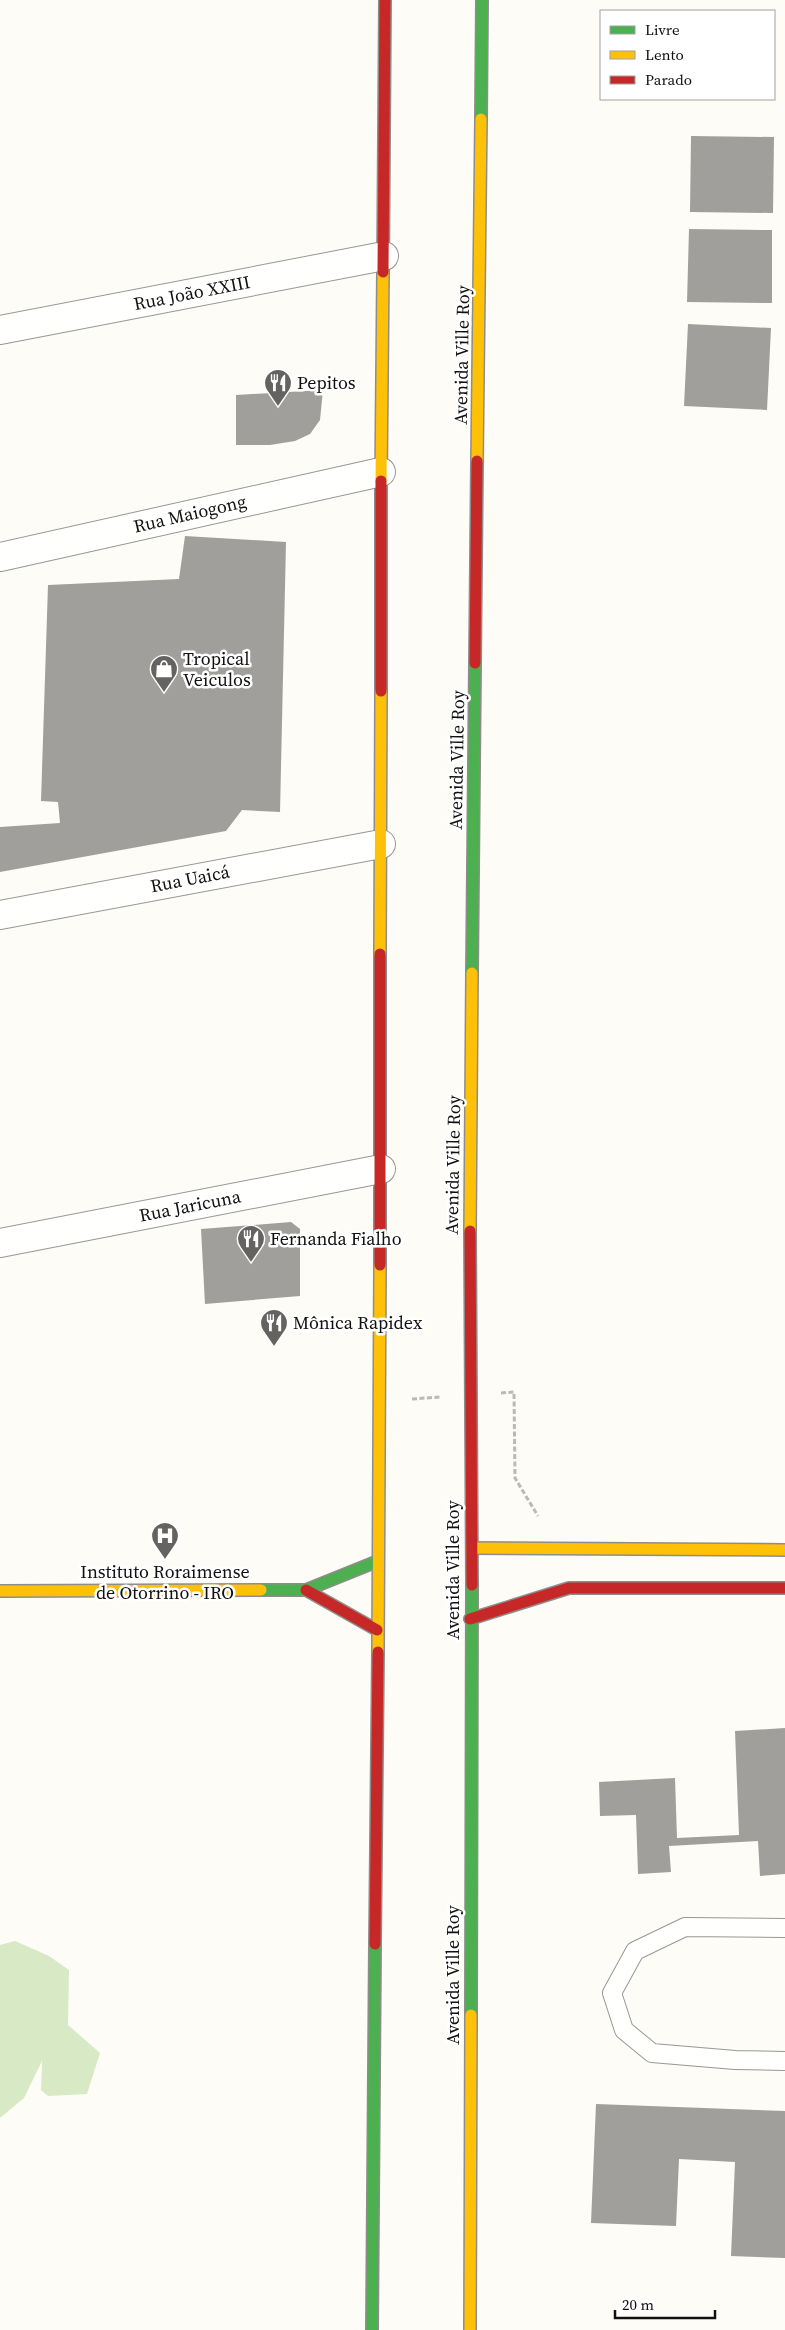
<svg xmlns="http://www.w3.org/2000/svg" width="785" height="2330" viewBox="0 0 785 2330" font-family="'Source Serif 4',serif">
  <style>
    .forest { fill: #d8eac5 }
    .building { fill: #a19f9c }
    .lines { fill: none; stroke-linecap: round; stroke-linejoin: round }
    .lane-casing { stroke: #979795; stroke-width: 20 }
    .street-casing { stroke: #979795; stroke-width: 30 }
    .fast-casing { stroke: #8e8d8b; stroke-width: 14 }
    .slow-casing { stroke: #8e8d8b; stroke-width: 14 }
    .jam-casing { stroke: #8e8d8b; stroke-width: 14 }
    .path { stroke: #b9b9b8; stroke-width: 3; stroke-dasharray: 5 2.5; stroke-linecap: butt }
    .lane { stroke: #fffffe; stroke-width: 18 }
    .street { stroke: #fffffe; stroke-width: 28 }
    .fast { stroke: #4caf50; stroke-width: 11 }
    .slow { stroke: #ffc107; stroke-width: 11 }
    .jam { stroke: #c62828; stroke-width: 11 }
    .labels { text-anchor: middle; stroke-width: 5; stroke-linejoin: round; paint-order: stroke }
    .street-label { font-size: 18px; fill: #111; stroke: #fff }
    .poi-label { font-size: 18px; fill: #111; stroke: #fff; text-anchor: start }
  </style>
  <rect width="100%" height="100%" fill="#fdfcf7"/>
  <path class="forest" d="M15 1941 49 1956 69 1970 68 2025 100 2053 87 2094 48 2096 41 2090 42 2061 24 2098 0 2118V1945Z"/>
  <g class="building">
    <path d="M691 136 774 137 773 213 690 212Z"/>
    <path d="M689 229 772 230V303L687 302Z"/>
    <path d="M688 324 771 328 767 410 684 406Z"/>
    <path d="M323 390 320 420 310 434 295 441 270 445H236V395Z"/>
    <path d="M185 536 286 542 280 812 242 810 226 831 0 872V827L60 823 58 802 41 801 48 585 179 579Z"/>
    <path d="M291 1222 300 1229V1296L205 1304 201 1229Z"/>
    <path d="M785 1728V1874L760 1876 758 1841 669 1846 671 1872 638 1874 636 1815 600 1816 599 1782 675 1778 677 1838 739 1835 735 1731Z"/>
    <path d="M596 2104 785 2111V2258L731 2256 735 2162 679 2159 676 2226 591 2223Z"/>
  </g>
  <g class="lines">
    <defs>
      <path id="lane" d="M785 1928 685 1927 635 1951 612 1993 624 2030 652 2053 735 2060 785 2061"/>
      <g id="street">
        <path d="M0 330 384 256"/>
        <path d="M0 557 381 472"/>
        <path d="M0 915 381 844"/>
        <path d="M0 1243 381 1169"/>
      </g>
      <g id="fast">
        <path d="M481 119 482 0"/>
        <path d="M472 973 475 663"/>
        <path d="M261 1590H306L378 1561"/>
        <path d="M471 2015 472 1585"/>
        <path d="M372 2330 375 1944"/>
      </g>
      <g id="slow">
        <path d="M477 461 481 119"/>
        <path d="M381 481 383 272"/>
        <path d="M380 954 381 691"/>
        <path d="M470 1231 472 973"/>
        <path d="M472 1548 785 1550"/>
        <path d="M0 1591 261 1590"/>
        <path d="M378 1652 380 1265"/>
        <path d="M470 2330 471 2015"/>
      </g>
      <g id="jam">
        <path d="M383 272 385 0"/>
        <path d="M475 663 477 461"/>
        <path d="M381 691V481"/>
        <path d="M470 1231 472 1585"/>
        <path d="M380 1265V954"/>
        <path d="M306 1590 377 1630"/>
        <path d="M470 1619 569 1588H785"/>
        <path d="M375 1944 378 1652"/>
      </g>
    </defs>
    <use href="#lane" class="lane-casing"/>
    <use href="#street" class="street-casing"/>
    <use href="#fast" class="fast-casing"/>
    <use href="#slow" class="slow-casing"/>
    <use href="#jam" class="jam-casing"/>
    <g class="path">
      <path d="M501 1393 514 1392 515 1478 538 1516"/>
      <path d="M412 1399 440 1397"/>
    </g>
    <use href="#lane" class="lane"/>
    <use href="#street" class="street"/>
    <use href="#fast" class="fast"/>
    <use href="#slow" class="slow"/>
    <use href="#jam" class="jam"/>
  </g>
  <defs>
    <symbol id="restaurant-pin" viewBox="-11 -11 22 30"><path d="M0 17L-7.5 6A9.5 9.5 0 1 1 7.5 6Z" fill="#646362" stroke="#fff"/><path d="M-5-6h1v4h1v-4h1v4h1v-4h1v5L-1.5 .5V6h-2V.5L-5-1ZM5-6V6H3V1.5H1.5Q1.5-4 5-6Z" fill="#fff"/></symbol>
    <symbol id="shop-pin" viewBox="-11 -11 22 30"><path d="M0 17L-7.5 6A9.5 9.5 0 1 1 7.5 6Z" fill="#646362" stroke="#fff"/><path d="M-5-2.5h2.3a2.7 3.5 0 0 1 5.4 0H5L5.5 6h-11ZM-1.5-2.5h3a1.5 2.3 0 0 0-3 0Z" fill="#fff"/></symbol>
    <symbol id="hospital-pin" viewBox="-11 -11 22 30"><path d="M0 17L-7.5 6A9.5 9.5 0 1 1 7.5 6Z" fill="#646362" stroke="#fff"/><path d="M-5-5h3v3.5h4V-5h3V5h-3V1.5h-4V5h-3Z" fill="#fff"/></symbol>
  </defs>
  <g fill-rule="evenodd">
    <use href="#restaurant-pin" x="262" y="367" width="32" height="43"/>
    <use href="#shop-pin" x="148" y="653" width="32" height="43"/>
    <use href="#restaurant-pin" x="235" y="1223" width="32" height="43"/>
    <use href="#restaurant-pin" x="258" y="1307" width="32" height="43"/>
    <use href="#hospital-pin" x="149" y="1520" width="32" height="43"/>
  </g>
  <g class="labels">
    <g class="street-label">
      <text transform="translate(192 293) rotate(-11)" y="6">Rua João XXIII</text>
      <text transform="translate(462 355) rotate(-89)" y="6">Avenida Ville Roy</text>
      <text transform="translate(190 514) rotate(-13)" y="6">Rua Maiogong</text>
      <text transform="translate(457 760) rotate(-89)" y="6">Avenida Ville Roy</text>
      <text transform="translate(190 879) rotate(-11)" y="6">Rua Uaicá</text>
      <text transform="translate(453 1165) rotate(-89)" y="6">Avenida Ville Roy</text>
      <text transform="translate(190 1206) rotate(-11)" y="6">Rua Jaricuna</text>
      <text transform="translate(453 1570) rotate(-90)" y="6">Avenida Ville Roy</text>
      <text transform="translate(453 1975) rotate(-90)" y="6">Avenida Ville Roy</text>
    </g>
    <g class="poi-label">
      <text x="297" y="389">Pepitos</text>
      <text x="183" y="665">Tropical<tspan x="183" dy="21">Veiculos</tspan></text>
      <text x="270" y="1245">Fernanda Fialho</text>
      <text x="293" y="1329">Mônica Rapidex</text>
      <text x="165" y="1578" text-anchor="middle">Instituto Roraimense<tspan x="165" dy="21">de Otorrino - IRO</tspan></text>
    </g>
  </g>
  <rect x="600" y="10" width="175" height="90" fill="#ffffff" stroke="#a0a0a0"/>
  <rect x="610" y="26" width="25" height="8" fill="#4caf50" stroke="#a0a0a0"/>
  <text x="645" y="35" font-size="15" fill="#111111">Livre</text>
  <rect x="610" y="51" width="25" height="8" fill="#ffc107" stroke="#a0a0a0"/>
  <text x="645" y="60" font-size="15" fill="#111111">Lento</text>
  <rect x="610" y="76" width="25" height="8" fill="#c62828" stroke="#a0a0a0"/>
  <text x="645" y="85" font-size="15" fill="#111111">Parado</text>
  <path d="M615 2310v8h100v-8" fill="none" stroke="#111111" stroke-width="2.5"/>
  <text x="622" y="2310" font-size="15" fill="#111111" stroke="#ffffff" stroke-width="4" paint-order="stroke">20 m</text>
</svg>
